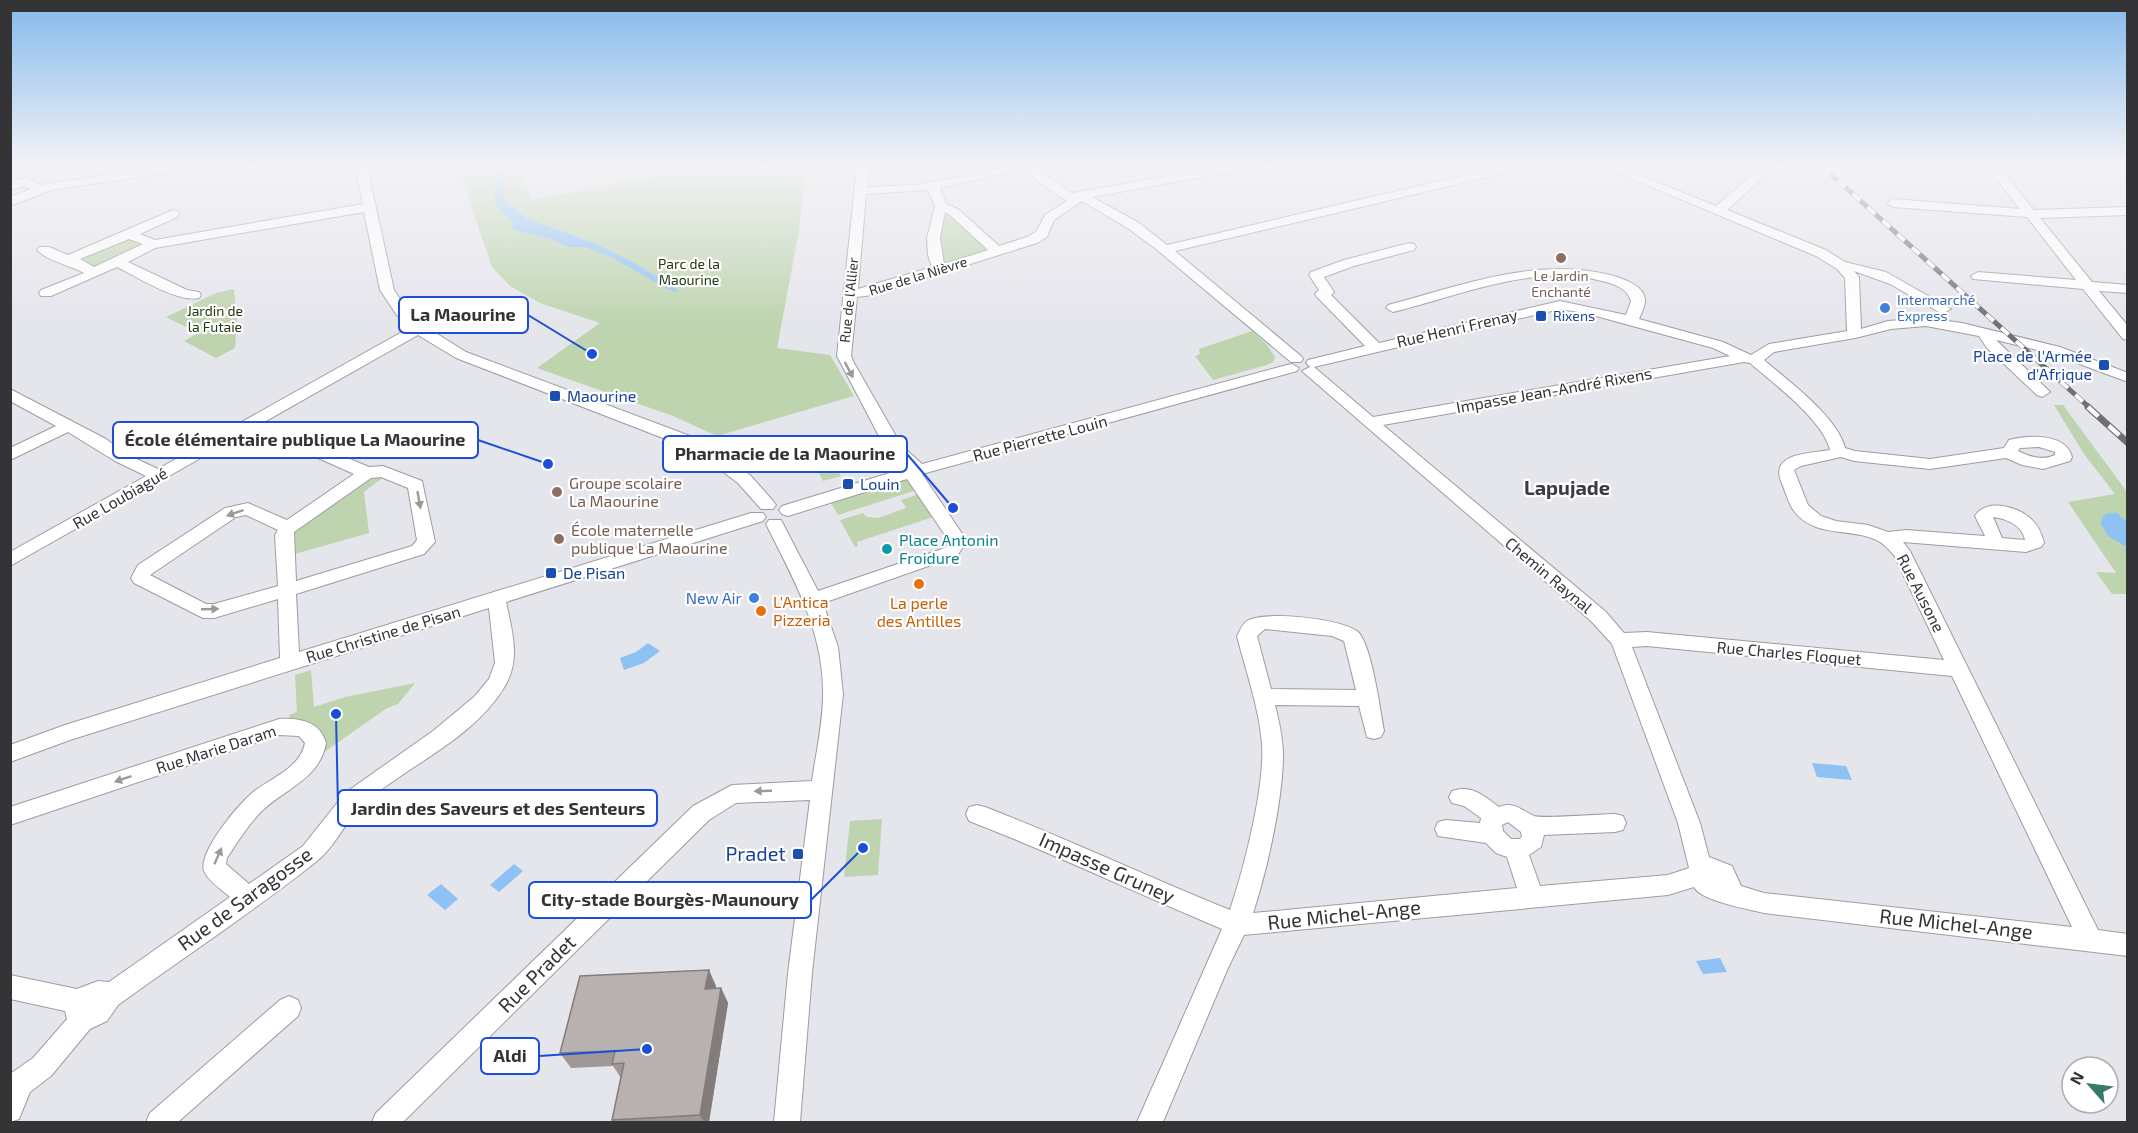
<svg xmlns="http://www.w3.org/2000/svg" width="2138" height="1133" viewBox="0 0 2138 1133" font-family="'Exo 2',sans-serif">
  <style>
    .green { fill: #bed4af }
    .water { fill: #8ec1f4 }
    .lines { fill: none; stroke-linecap: round; stroke-linejoin: round }
    .minor-casing { stroke: #9d9ca2; stroke-width: 2 }
    .minor { fill: #fff; fill-rule: evenodd }
    .rail-far1-casing { stroke: #707074; stroke-width: 5 }
    .rail-casing { stroke: #707074; stroke-width: 7 }
    .rail-far1 { stroke: #fff; stroke-width: 4; stroke-dasharray: 10; stroke-linecap: butt }
    .rail { stroke: #fff; stroke-width: 4.5; stroke-dasharray: 14; stroke-linecap: butt }
    .wall { fill: #9f9897 }
    .shaded-wall { fill: #827c7b }
    .building { fill: #b9b1b0; stroke: #827c7b; stroke-width: 1.5 }
    .oneway { fill: #9a9a9a }
    .education-dot { fill: #8d6e63; stroke: #fff; stroke-width: 2 }
    .shop-dot { fill: #3f7fe0; stroke: #fff; stroke-width: 2 }
    .transit-dot { fill: #1a4fb4; stroke: #fff; stroke-width: 2 }
    .culture-dot { fill: #0f9aa8; stroke: #fff; stroke-width: 2 }
    .food-dot { fill: #e8710a; stroke: #fff; stroke-width: 2 }
    .labels { text-anchor: middle; stroke-width: 4.5; stroke-linejoin: round; paint-order: stroke }
    .far-park-label { font-size: 14px; fill: #23390e; stroke: #fff }
    .far-street-label { font-size: 14px; fill: #343436; stroke: #fff }
    .far-education-label { font-size: 14px; fill: #785e54; stroke: #fff }
    .far-shop-label { font-size: 14px; fill: #366cbe; stroke: #fff; text-anchor: start }
    .far-transit-label { font-size: 14px; fill: #164399; stroke: #fff; text-anchor: start }
    .street-label { font-size: 16px; fill: #343436; stroke: #fff }
    .transit-label { font-size: 16px; fill: #164399; stroke: #fff; text-anchor: start }
    .education-label { font-size: 16px; fill: #785e54; stroke: #fff; text-anchor: start }
    .culture-label { font-size: 16px; fill: #0d838f; stroke: #fff; text-anchor: start }
    .shop-label { font-size: 16px; fill: #366cbe; stroke: #fff; text-anchor: end }
    .food-label { font-size: 16px; fill: #c56008; stroke: #fff; text-anchor: start }
    .quarter-label { font-size: 20px; font-weight: bold; fill: #3c3b41; stroke: #fff }
    .near-transit-label { font-size: 20px; fill: #164399; stroke: #fff; text-anchor: end }
    .near-street-label { font-size: 20px; fill: #343436; stroke: #fff }
    .leader { fill: none; stroke: #1d4ed8; stroke-width: 2 }
    .callout-dot { fill: #1d4ed8; stroke: #fff; stroke-width: 2 }
    .callout { fill: #fff; stroke: #1d4ed8; stroke-width: 2 }
    .callout-label { font-size: 18px; text-anchor: middle; font-weight: bold; fill: #343436 }
  </style>
  <rect width="100%" height="100%" fill="#e5e5ec"/>
  <g class="green">
    <path d="M458 167H521L531 200 703 167H807L798 236 777 348 830 355 854 396 717 436 673 416 537 368 600 323 540 303 510 286 492 267Z"/>
    <path d="M622 167H693L627 180Z"/>
    <path d="M944 213 951 214 987 249 985 251 952 263 940 261V217Z"/>
    <path d="M129 237 145 243 93 268 76 257Z"/>
    <path d="M234 289 237 320 235 348 216 358 184 341 198 333 166 317 216 293Z"/>
    <path d="M1252 331 1267 345 1275 357 1273 362 1267 365 1213 380 1195 356 1200 354 1199 349Z"/>
    <path d="M2054 405H2063L2127 492V594H2112L2096 572 2116 573 2068 502 2115 494 2084 454Z"/>
    <path d="M824 445 841 476 823 481 807 450Z"/>
    <path d="M376 474 385 476 364 492 369 533 291 555 292 533Z"/>
    <path d="M910 478 917 490 838 515 831 503Z"/>
    <path d="M919 494 933 517 857 542 858 546 855 547 840 520 863 513 867 517 878 518 906 508 901 500Z"/>
    <path d="M311 670 314 707 345 697 415 683 398 704 387 708 320 755 289 723V715L297 712 295 675Z"/>
    <path d="M882 819 878 875 844 877 850 821Z"/>
  </g>
  <g class="water">
    <path d="M494 167H503L504 200 526 218 596 244 633 262 678 290 676 292 668 289 609 256 584 247H568L553 240 515 230 511 227 514 224 495 204Z"/>
    <path d="M2117 513 2127 522V547L2108 536 2101 524C2102 514 2107 512 2117 513Z"/>
    <path d="M648 643 660 651 644 663 624 670 620 658 636 652Z"/>
    <path d="M1812 763 1846 766 1852 780 1817 777Z"/>
    <path d="M514 864 523 871 499 892 490 885Z"/>
    <path d="M441 884 458 899 445 910 427 895Z"/>
    <path d="M1720 958 1727 972 1703 974 1696 961Z"/>
  </g>
  <g class="lines">
    <defs>
      <g id="minor">
        <path d="M158 167H184L178 171 51 190 10 206V197L31 189 24 186 10 190V182L25 178 42 185Z"/>
        <path d="M355 167H367L394 290 406 308 423 325 466 352 706 442 750 475 773 501 776 505 773 509H761L738 483 694 450 456 358 418 335 10 566V552L146 476 115 461 68 432 10 460V448L56 426 10 401V389L106 439 126 454 158 469 409 328 396 314 380 290 364 212 155 248 128 262 187 290 199 292 201 295 199 298C178 303 137 277 117 267L51 296H41L39 293 41 290 84 273C70 265 49 262 37 250L39 247H49L68 255 173 210 177 211 179 214 177 217 140 234 155 240 363 204ZM129 239 143 244 94 267 80 259Z"/>
        <path d="M857 167H869L867 187 918 185 1005 167H1036L1046 176 1072 193 1219 167H1242L1236 171 1092 197 1139 223 1167 245 1500 167H1519L1513 171 1175 251 1301 356 1303 359 1301 362H1291L1156 249 1129 229 1082 201 1054 220 1047 237 1037 243 872 295 857 297 851 356 854 363 901 445 922 464 1287 365 1292 364 1299 368 1297 371 922 474 967 541 957 556 823 603 838 647 843 694 812 973 800 1122H774L788 973 810 800 736 803 709 820 403 1122H372L376 1113 693 806 732 785 812 781C816 753 823 723 823 694 824 632 793 578 766 524L769 520H781L818 591 945 548 949 541 907 479 788 516 782 514 779 510 782 506 906 468 894 459 880 438 837 356ZM1025 168 1038 182 1067 201 1045 215 1036 232 1027 237 999 246 958 209 946 204 940 188ZM928 190 935 206 927 238 928 255 932 267 858 289 866 194ZM945 212 950 215 988 250 944 264 940 238Z"/>
        <path d="M1604 167H1619L1716 206 1762 167H1775L1727 210 1826 250 1845 262 1886 272 1951 309 1944 313 1939 312 1890 284 1854 271 1859 277 1861 329 1888 321 1926 318 1962 323 2060 347 2128 373V382L2050 353 1996 340 2047 389 2050 392 2042 397 2037 395 1987 348 1979 336 1926 326 1891 329 1855 338 1774 352 1764 360C1787 380 1838 417 1845 448L1855 451 1930 459 2004 448 2009 440C2029 435 2066 433 2072 457L2070 461 2043 469 2022 465 2006 458 1930 469 1854 461 1841 457 1801 466 1794 470 1808 505 1821 516 1836 521 1868 525 1888 532 1906 530 1985 536 1975 516C1986 498 2016 506 2030 518 2038 525 2042 534 2044 543L2041 547 2026 552 1903 542 1910 551 2098 930 2128 934V956L1764 913C1748 909 1701 901 1694 887L1668 895 1244 935 1228 968 1163 1122H1137L1222 929C1138 894 1055 854 969 821L966 814 969 807 977 805 985 807C1068 839 1148 877 1230 910 1244 868 1265 787 1262 744 1259 707 1246 672 1237 636 1240 631 1242 624 1247 621 1263 610 1347 619 1359 633 1372 648 1380 709 1384 731L1381 737 1374 739 1367 737 1359 706 1275 705C1279 721 1283 738 1283 755 1283 799 1267 871 1253 913L1517 888 1507 857 1496 853 1486 843 1438 836 1435 829 1438 822 1446 820 1480 823 1481 818 1464 806 1452 803 1449 797 1452 791C1472 784 1484 796 1499 807 1514 801 1521 810 1534 816 1541 819 1602 814 1615 814L1623 816 1626 823 1623 830 1615 832 1544 835 1541 847 1529 855 1540 886 1668 875 1689 868 1678 823 1612 644 1591 621 1302 371 1310 367 1306 363 1308 360 1365 346 1317 297 1315 294 1319 290 1309 275 1311 272 1344 260 1409 243 1414 244 1416 247 1414 250 1354 266 1324 277 1334 292 1331 295 1379 343 1560 301 1626 315 1631 301C1627 288 1614 284 1602 281 1533 263 1459 296 1393 312L1386 308 1388 305C1459 286 1536 256 1610 275 1622 278 1646 286 1645 301 1645 307 1641 314 1639 319L1723 342 1751 355 1769 344 1847 331 1845 278 1837 269 1816 256ZM1560 309 1585 313 1713 348 1730 356 1373 417 1314 367ZM1744 362 1750 363C1773 383 1823 420 1830 450 1811 453 1770 453 1781 481 1785 490 1788 503 1794 511 1816 540 1853 526 1880 542 1885 545 1890 551 1894 555L1944 660 1647 632 1624 633 1605 611 1383 425ZM2039 447 2055 452V455C2043 461 2030 457 2018 451L2020 448ZM1993 517C2007 519 2022 525 2025 540L2002 538ZM1265 629 1332 636 1344 641 1356 690 1271 689 1257 636ZM1647 646 1952 676 2072 927 1764 893 1741 886 1732 866 1709 857 1700 823 1632 647ZM1508 822 1521 832 1522 837 1519 839H1511L1503 831 1502 825Z"/>
        <path d="M1987 167H1999L2034 210 2128 207V215L2040 218 2092 282 2128 285V293L2099 291 2128 326V340L2123 339 2083 289 1973 279 1971 276 1978 272 2076 280 2027 217 1893 207 1887 203 1893 199 2020 209Z"/>
        <path d="M288 433 369 467 383 466 422 481 435 542 424 554 296 594 299 652 751 513H763L766 517 763 521 506 602C512 631 521 659 505 686 475 737 413 763 369 799 347 816 338 844 317 861 253 912 184 957 118 1005L107 1021 90 1029 51 1076 30 1092 19 1119 10 1122V1074L33 1058 67 1019 65 1011 10 999V975L77 989 98 981 109 982 230 897C222 890 208 881 204 871 198 852 238 805 252 793 270 778 300 769 305 743L299 736 279 735 10 825V807L279 719C299 718 320 721 326 743 320 778 287 788 264 809 249 823 238 841 227 858L226 864 249 884 303 846 345 793 433 731 475 696 489 679 495 663 489 608 70 740 10 762V745L65 725 280 658 278 599 214 618H203L134 583 131 578 138 565 225 508 248 503 287 520 354 474 282 442 280 438 282 434ZM381 477 408 488 417 540 412 546 296 581 294 532 371 478ZM246 515 278 530 275 535 278 586 214 604H206L150 575 236 517Z"/>
        <path d="M289 996 298 1000 301 1008 298 1016 178 1122H146L150 1113 280 1000Z"/>
      </g>
    </defs>
    <use href="#minor" class="minor-casing"/>
    <use href="#minor" class="minor"/>
    <defs>
      <path id="rail-far1" d="M1823 167 2090 408"/>
      <path id="rail" d="M2088 407 2128 443"/>
    </defs>
    <use href="#rail-far1" class="rail-far1-casing"/>
    <use href="#rail" class="rail-casing"/>
    <use href="#rail-far1" class="rail-far1"/>
    <use href="#rail" class="rail"/>
  </g>
  <path class="wall" d="M716 986V988H721L728 1003 709 1122H613L612 1120 621 1078 613 1066 571 1068 560 1053Z"/>
  <g class="shaded-wall">
    <path d="M709 970 716 986 712 1004 705 989Z"/>
    <path d="M721 988 728 1003 709 1122H704L700 1115Z"/>
  </g>
  <path class="building" d="M709 970 705 989 721 988 700 1115 612 1120 624 1063 612 1064 615 1051 560 1053 580 976Z"/>
  <defs><path id="oneway-solid" d="M-6-.8H1V-3.2L6.5 0L1 3.2V.8H-6Z" transform="scale(1.5)"/></defs>
  <g class="oneway">
    <use href="#oneway-solid" transform="translate(849 370) rotate(62)"/>
    <use href="#oneway-solid" transform="translate(419 500) rotate(80)"/>
    <use href="#oneway-solid" transform="translate(235 513) rotate(161)"/>
    <use href="#oneway-solid" transform="translate(210 609) rotate(-2)"/>
    <use href="#oneway-solid" transform="translate(123 779) rotate(161)"/>
    <use href="#oneway-solid" transform="translate(763 791) rotate(178)"/>
    <use href="#oneway-solid" transform="translate(218 856) rotate(-66)"/>
  </g>
  <linearGradient id="sky" x2="0" y2="1"><stop stop-color="#84b9ed"/><stop offset="0.51" stop-color="#f3f3f6"/><stop offset="1" stop-color="#f3f3f6" stop-opacity="0"/></linearGradient>
  <rect width="2138" height="325" fill="url(#sky)"/>
  <g class="education-dot">
    <circle cx="1561" cy="258" r="6"/>
    <circle cx="557" cy="492" r="6"/>
    <circle cx="559" cy="539" r="6"/>
  </g>
  <g class="shop-dot">
    <circle cx="1885" cy="308" r="6"/>
    <circle cx="754" cy="598" r="6"/>
  </g>
  <g class="transit-dot">
    <rect x="1535" y="310" width="12" height="12" rx="3"/>
    <rect x="2098" y="359" width="12" height="12" rx="3"/>
    <rect x="549" y="390" width="12" height="12" rx="3"/>
    <rect x="842" y="478" width="12" height="12" rx="3"/>
    <rect x="545" y="567" width="12" height="12" rx="3"/>
    <rect x="792" y="848" width="12" height="12" rx="3"/>
  </g>
  <circle class="culture-dot" cx="887" cy="549" r="6"/>
  <g class="food-dot">
    <circle cx="919" cy="584" r="6"/>
    <circle cx="761" cy="611" r="6"/>
  </g>
  <g class="labels">
    <g class="far-park-label">
      <text x="689" y="269">Parc de la<tspan x="689" dy="16">Maourine</tspan></text>
      <text x="215" y="316">Jardin de<tspan x="215" dy="16">la Futaie</tspan></text>
    </g>
    <g class="far-street-label">
      <text transform="translate(918 276) rotate(-17)" y="5">Rue de la Nièvre</text>
      <text transform="translate(849 300) rotate(-84)" y="5">Rue de l'Allier</text>
    </g>
    <g class="far-education-label">
      <text x="1561" y="281">Le Jardin<tspan x="1561" dy="16">Enchanté</tspan></text>
    </g>
    <g class="far-shop-label">
      <text x="1897" y="305">Intermarché<tspan x="1897" dy="16">Express</tspan></text>
    </g>
    <g class="far-transit-label">
      <text x="1553" y="321">Rixens</text>
    </g>
    <g class="street-label">
      <text transform="translate(1457 328) rotate(-13)" y="6">Rue Henri Frenay</text>
      <text transform="translate(1554 390) rotate(-10)" y="6">Impasse Jean-André Rixens</text>
      <text transform="translate(1040 438) rotate(-15)" y="6">Rue Pierrette Louin</text>
      <text transform="translate(120 498) rotate(-30)" y="6">Rue Loubiagué</text>
      <text transform="translate(1549 575) rotate(40)" y="6">Chemin Raynal</text>
      <text transform="translate(1921 593) rotate(63)" y="6">Rue Ausone</text>
      <text transform="translate(383 634) rotate(-17)" y="6">Rue Christine de Pisan</text>
      <text transform="translate(1789 653) rotate(5)" y="6">Rue Charles Floquet</text>
      <text transform="translate(216 749) rotate(-18)" y="6">Rue Marie Daram</text>
    </g>
    <g class="transit-label">
      <text x="2092" y="362" text-anchor="end">Place de l'Armée<tspan x="2092" dy="18">d'Afrique</tspan></text>
      <text x="567" y="402">Maourine</text>
      <text x="860" y="490">Louin</text>
      <text x="563" y="579">De Pisan</text>
    </g>
    <g class="education-label">
      <text x="569" y="489">Groupe scolaire<tspan x="569" dy="18">La Maourine</tspan></text>
      <text x="571" y="536">École maternelle<tspan x="571" dy="18">publique La Maourine</tspan></text>
    </g>
    <g class="culture-label">
      <text x="899" y="546">Place Antonin<tspan x="899" dy="18">Froidure</tspan></text>
    </g>
    <g class="shop-label">
      <text x="742" y="604">New Air</text>
    </g>
    <g class="food-label">
      <text x="773" y="608">L'Antica<tspan x="773" dy="18">Pizzeria</tspan></text>
      <text x="919" y="609" text-anchor="middle">La perle<tspan x="919" dy="18">des Antilles</tspan></text>
    </g>
    <g class="quarter-label">
      <text x="1567" y="495">Lapujade</text>
    </g>
    <g class="near-transit-label">
      <text x="786" y="861">Pradet</text>
    </g>
    <g class="near-street-label">
      <text transform="translate(1107 868) rotate(24)" y="7">Impasse Gruney</text>
      <text transform="translate(245 899) rotate(-36)" y="7">Rue de Saragosse</text>
      <text transform="translate(1344 915) rotate(-6)" y="7">Rue Michel-Ange</text>
      <text transform="translate(1956 924) rotate(6)" y="7">Rue Michel-Ange</text>
      <text transform="translate(537 974) rotate(-45)" y="7">Rue Pradet</text>
    </g>
  </g>
  <path class="leader" d="M592 354L528 315M548 464L478 440M953 508L907 454M336 714L338 808M863 848L811 900M647 1049L539 1056"/>
  <g class="callout-dot">
    <circle cx="592" cy="354" r="6"/>
    <circle cx="548" cy="464" r="6"/>
    <circle cx="953" cy="508" r="6"/>
    <circle cx="336" cy="714" r="6"/>
    <circle cx="863" cy="848" r="6"/>
    <circle cx="647" cy="1049" r="6"/>
  </g>
  <g class="callout">
    <rect x="399" y="297" width="129" height="36" rx="6"/>
    <rect x="113" y="422" width="365" height="36" rx="6"/>
    <rect x="663" y="436" width="244" height="36" rx="6"/>
    <rect x="338" y="790" width="319" height="36" rx="6"/>
    <rect x="529" y="882" width="282" height="36" rx="6"/>
    <rect x="481" y="1038" width="58" height="36" rx="6"/>
  </g>
  <g class="callout-label">
    <text x="463" y="321">La Maourine</text>
    <text x="295" y="446">École élémentaire publique La Maourine</text>
    <text x="785" y="460">Pharmacie de la Maourine</text>
    <text x="498" y="815">Jardin des Saveurs et des Senteurs</text>
    <text x="670" y="906">City-stade Bourgès-Maunoury</text>
    <text x="510" y="1062">Aldi</text>
  </g>
  <rect width="2138" height="1133" fill="none" stroke="#343436" stroke-width="24"/>
  <g transform="translate(2090 1085) rotate(298)"><circle r="28" fill="#ffffff" stroke="#aeaeaf" stroke-width="1.5"/>
  <path d="M0-4.5L10 22L0 15L-10 22Z" fill="#377a6c"/>
  <text y="-9" font-size="16" font-weight="bold" text-anchor="middle" fill="#343436">N</text>
  </g>
</svg>
